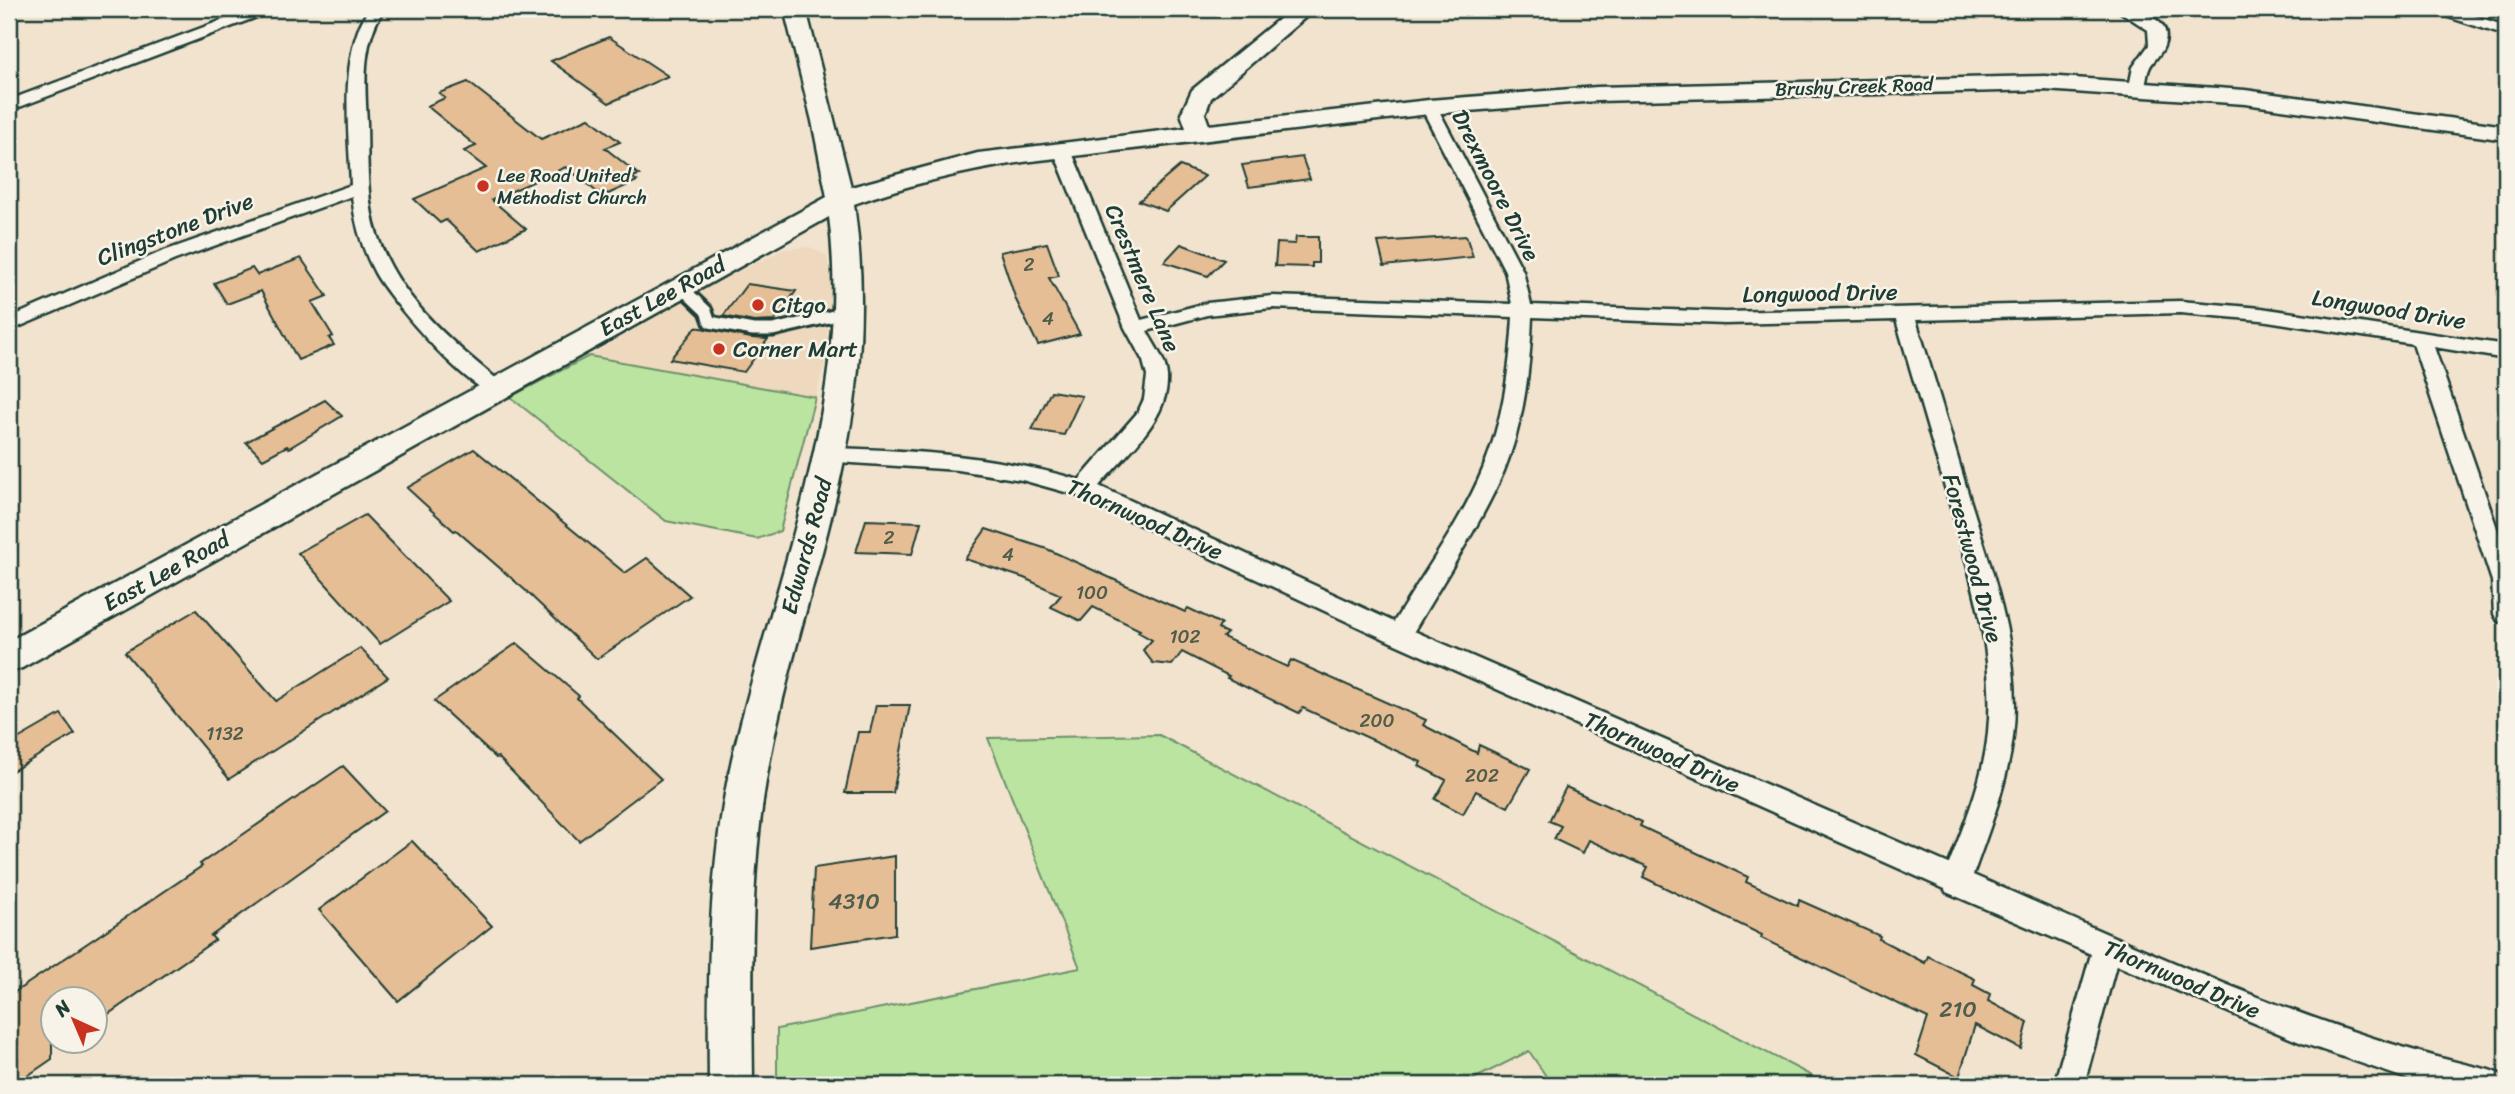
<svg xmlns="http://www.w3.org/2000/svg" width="2515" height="1094" viewBox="0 0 2515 1094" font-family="Sriracha,sans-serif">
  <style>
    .built { fill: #eed8be }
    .green { fill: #bbe4a1; stroke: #6d906a; stroke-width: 2 }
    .building { fill: #e6be96; stroke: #1f3d34; stroke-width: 2 }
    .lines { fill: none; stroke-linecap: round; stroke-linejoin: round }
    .lane-casing { stroke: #1f3d34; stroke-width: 17 }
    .street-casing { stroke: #1f3d34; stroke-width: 5 }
    .secondary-casing { stroke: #1f3d34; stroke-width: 5 }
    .lane { stroke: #f7f3e8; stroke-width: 11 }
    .street { fill: #f7f3e8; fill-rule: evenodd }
    .secondary { fill: #f7f3e8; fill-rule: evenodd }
    .poi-dot { fill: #c8321e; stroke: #f7f3e8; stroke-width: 2.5 }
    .labels { text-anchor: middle; stroke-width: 5; stroke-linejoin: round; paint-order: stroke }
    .far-street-label { font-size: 19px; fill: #1f3d34; stroke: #f7f3e8 }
    .far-poi-label { font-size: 19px; fill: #1f3d34; stroke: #f7f3e8; text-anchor: start }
    .number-label { font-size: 19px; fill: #515d4c }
    .street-label { font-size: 23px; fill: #1f3d34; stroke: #f7f3e8 }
    .poi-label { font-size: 23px; fill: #1f3d34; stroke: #f7f3e8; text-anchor: start }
    .near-number-label { font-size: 23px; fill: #515d4c }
  </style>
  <rect width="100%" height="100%" fill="#f2e3cf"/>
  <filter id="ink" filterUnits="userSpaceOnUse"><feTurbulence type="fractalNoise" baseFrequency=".0143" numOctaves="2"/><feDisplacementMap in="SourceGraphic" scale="14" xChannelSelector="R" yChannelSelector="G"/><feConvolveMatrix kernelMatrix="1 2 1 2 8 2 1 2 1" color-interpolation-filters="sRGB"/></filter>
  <g filter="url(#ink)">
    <path class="built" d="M810 247 827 256 831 287 825 363 815 397 589 356 710 286 784 249Z"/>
    <g class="green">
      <path d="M589 356 815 397 780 531 757 539 666 521 510 397Z"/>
      <path d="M1159 735 1829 1085H1552L1529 1051 1462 1085H777V1029L1080 968 988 738Z"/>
    </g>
    <g class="building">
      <path d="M609 37 668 76 609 103 551 61Z"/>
      <path d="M468 82 541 139 589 118 620 142 605 148 639 175 632 177 637 181 608 194 604 191 598 193 566 167 492 200 526 229 479 251 446 220 440 223 414 199 486 168 464 151 476 146 427 106 445 98 439 93Z"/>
      <path d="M1302 157 1310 179 1249 187 1242 165Z"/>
      <path d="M1180 166 1205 176 1166 211 1139 201Z"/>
      <path d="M1466 236 1473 257 1384 266 1378 242Z"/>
      <path d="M1296 237H1318V263H1312V267L1275 266 1277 243 1295 244Z"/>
      <path d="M1047 243 1059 276 1049 278 1080 334 1038 345 1016 300 1000 252Z"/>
      <path d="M1181 244 1224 260 1208 276 1164 262Z"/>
      <path d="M301 258 327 296 312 302 333 336 329 338 334 345 298 360 261 291 227 304 214 283 252 268 257 275Z"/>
      <path d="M747 284 796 291 774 321 754 322 723 316Z"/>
      <path d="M696 327 751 338 768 339 744 372 670 359Z"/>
      <path d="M1051 391 1082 396 1064 435 1032 430Z"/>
      <path d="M325 400 342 416 289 448 287 446 263 459 246 442Z"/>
      <path d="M474 449 625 573 647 558 690 596 597 659 525 590 456 530 454 531 407 488Z"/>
      <path d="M365 515 449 601 380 644 298 553Z"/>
      <path d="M866 520 921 522 912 554 856 552Z"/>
      <path d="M986 529 1047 549 1185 612 1188 608 1221 624 1218 629 1227 633 1223 637 1287 667 1291 660 1426 720 1423 725 1477 753 1479 745 1530 769 1508 807 1476 791 1463 814 1435 799 1446 780 1419 766 1421 762 1303 708 1299 713 1227 678 1229 676 1182 652 1172 665 1153 663 1143 650 1152 640 1138 632 1140 630 1093 607 1081 621 1051 607 1061 595 1024 578 965 559Z"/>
      <path d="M196 610 276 701 360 648 388 677 229 779 125 652Z"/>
      <path d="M517 643 579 696 577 698 661 779 579 841 498 757 496 758 434 701Z"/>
      <path d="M876 705H910L893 793H845L858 732H870Z"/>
      <path d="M61 714 75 734 9 773V744Z"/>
      <path d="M343 766 385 811 211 936 215 940 94 1024V999H52V1059L14 1085H9V996L202 866 200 864Z"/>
      <path d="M1566 787 1642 822 1640 826 1748 877 1746 882 1798 906 1799 900 1880 936 1879 939 1925 963 1928 956 1975 979 1973 985 1990 994 1988 1001 2028 1022 2021 1049 1975 1025 1959 1077 1916 1055 1928 1018 1761 938 1762 935 1643 877 1648 867 1589 840 1583 853 1554 839 1561 826 1549 821Z"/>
      <path d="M412 841 492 926 398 1001 319 910Z"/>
      <path d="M895 856V934L810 947 814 868Z"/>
    </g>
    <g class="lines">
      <defs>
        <path id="lane" d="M680 286 706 311 710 322 753 330H773L846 313"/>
        <g id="street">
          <path d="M252 9H273L270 12 9 111V100Z"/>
          <path d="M369 9H384C361 44 365 83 367 123 368 157 366 191 374 224 392 294 450 341 503 384L506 389 503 394C475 402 389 299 375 273 362 249 355 224 352 196L175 260 9 331V318L161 252 351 185C349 130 338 55 369 9Z"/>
          <path d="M2116 9C2135 9 2175 17 2164 46 2161 55 2152 61 2149 69 2146 76 2147 84 2143 90L2137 92 2129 87 2133 67 2149 45 2148 30Z"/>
          <path d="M2430 9H2453L2506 26V36L2433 12Z"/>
          <path d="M1429 102 1437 107 1523 271 1531 305 1725 312 2180 301 2261 308 2506 345V359L2434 347 2506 554V623L2498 621 2494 614 2492 581 2413 344 2261 320 2180 313 1916 320C1934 377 1951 435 1968 493 1992 571 2023 654 2013 737 2007 785 1989 830 1973 875 2141 948 2309 1029 2489 1070L2500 1074 2504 1085H2428L2413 1081 2302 1043 2116 965 2084 1085H2054L2091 954 1946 892 1945 889 1391 642 1076 495 1022 480 958 470 822 461 819 456 822 451 830 448C915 450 998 456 1079 480L1138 412 1144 399 1147 376 1143 361 1125 328 1053 150 1062 145 1071 150 1141 320 1207 303 1272 296 1512 304 1505 271 1421 107ZM1272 308 1513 317C1510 369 1503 420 1483 469 1461 522 1424 572 1394 622L1099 486C1124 456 1170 419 1167 376 1166 360 1154 345 1147 331L1207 315ZM1532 317 1725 324 1896 320C1913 378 1930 436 1947 494 1969 571 1996 651 1988 732 1984 778 1965 822 1949 864L1414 631C1444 579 1480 526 1504 471 1524 422 1530 370 1532 317Z"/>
        </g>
        <path id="secondary" d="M784 9H806L851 187 978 153 1186 128 1181 114 1192 90 1291 9H1315L1211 98 1205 114 1209 125 1429 100 1597 87 2045 76 2245 90 2506 126V140L2245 104 2045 90 1597 101 1429 114 1023 162C966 171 909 184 854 204 865 282 863 362 848 440 828 549 789 654 769 764 749 870 752 978 753 1085H709C708 977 708 865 732 759 773 580 853 404 829 217L22 668 9 672V641L827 197 812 121Z"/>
      </defs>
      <use href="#lane" class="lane-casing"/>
      <use href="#street" class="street-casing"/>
      <use href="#secondary" class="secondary-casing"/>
      <use href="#lane" class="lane"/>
      <use href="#street" class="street"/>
      <use href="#secondary" class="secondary"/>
    </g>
  </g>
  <g class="poi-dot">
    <circle cx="483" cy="186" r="7"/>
    <circle cx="758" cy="305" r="7"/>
    <circle cx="719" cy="349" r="7"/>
  </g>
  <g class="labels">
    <g class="far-street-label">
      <text transform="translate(1854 86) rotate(-2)" y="7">Brushy Creek Road</text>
    </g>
    <g class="far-poi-label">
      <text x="497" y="182">Lee Road United<tspan x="497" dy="22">Methodist Church</tspan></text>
    </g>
    <g class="number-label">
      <text x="1029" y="271">2</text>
      <text x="1048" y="325">4</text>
      <text x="889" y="544">2</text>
      <text x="1008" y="561">4</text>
      <text x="1092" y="599">100</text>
      <text x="1185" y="643">102</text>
      <text x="1377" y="727">200</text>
      <text x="225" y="740">1132</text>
      <text x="1482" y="782">202</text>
    </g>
    <g class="street-label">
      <text transform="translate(1496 185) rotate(63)" y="8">Drexmoore Drive</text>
      <text transform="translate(175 229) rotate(-21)" y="8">Clingstone Drive</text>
      <text transform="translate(1143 278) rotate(67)" y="8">Crestmere Lane</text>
      <text transform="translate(1820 293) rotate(-1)" y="8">Longwood Drive</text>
      <text transform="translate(662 296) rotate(-29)" y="8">East Lee Road</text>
      <text transform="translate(2389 309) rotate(9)" y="8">Longwood Drive</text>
      <text transform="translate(1145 519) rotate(24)" y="8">Thornwood Drive</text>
      <text transform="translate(806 546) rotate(-75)" y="8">Edwards Road</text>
      <text transform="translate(1973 558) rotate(75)" y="8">Forestwood Drive</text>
      <text transform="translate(166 571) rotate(-29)" y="8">East Lee Road</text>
      <text transform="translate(1662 752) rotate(24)" y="8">Thornwood Drive</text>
      <text transform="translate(2182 979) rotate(23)" y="8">Thornwood Drive</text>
    </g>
    <g class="poi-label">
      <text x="772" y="313">Citgo</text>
      <text x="733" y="357">Corner Mart</text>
    </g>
    <g class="near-number-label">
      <text x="854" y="909">4310</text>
      <text x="1958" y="1017">210</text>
    </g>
  </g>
  <rect width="2515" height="1094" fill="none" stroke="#f7f3e8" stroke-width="35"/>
  <rect x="18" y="18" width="2480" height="1059" fill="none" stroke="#1f3d34" stroke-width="2.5" filter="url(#ink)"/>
  <g transform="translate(74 1020) rotate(316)"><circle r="33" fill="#f7f3e8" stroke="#a1aaa0" stroke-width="2"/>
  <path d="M0-5L12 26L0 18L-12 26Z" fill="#c8321e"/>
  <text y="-10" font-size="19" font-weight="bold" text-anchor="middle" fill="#1f3d34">N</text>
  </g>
</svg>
